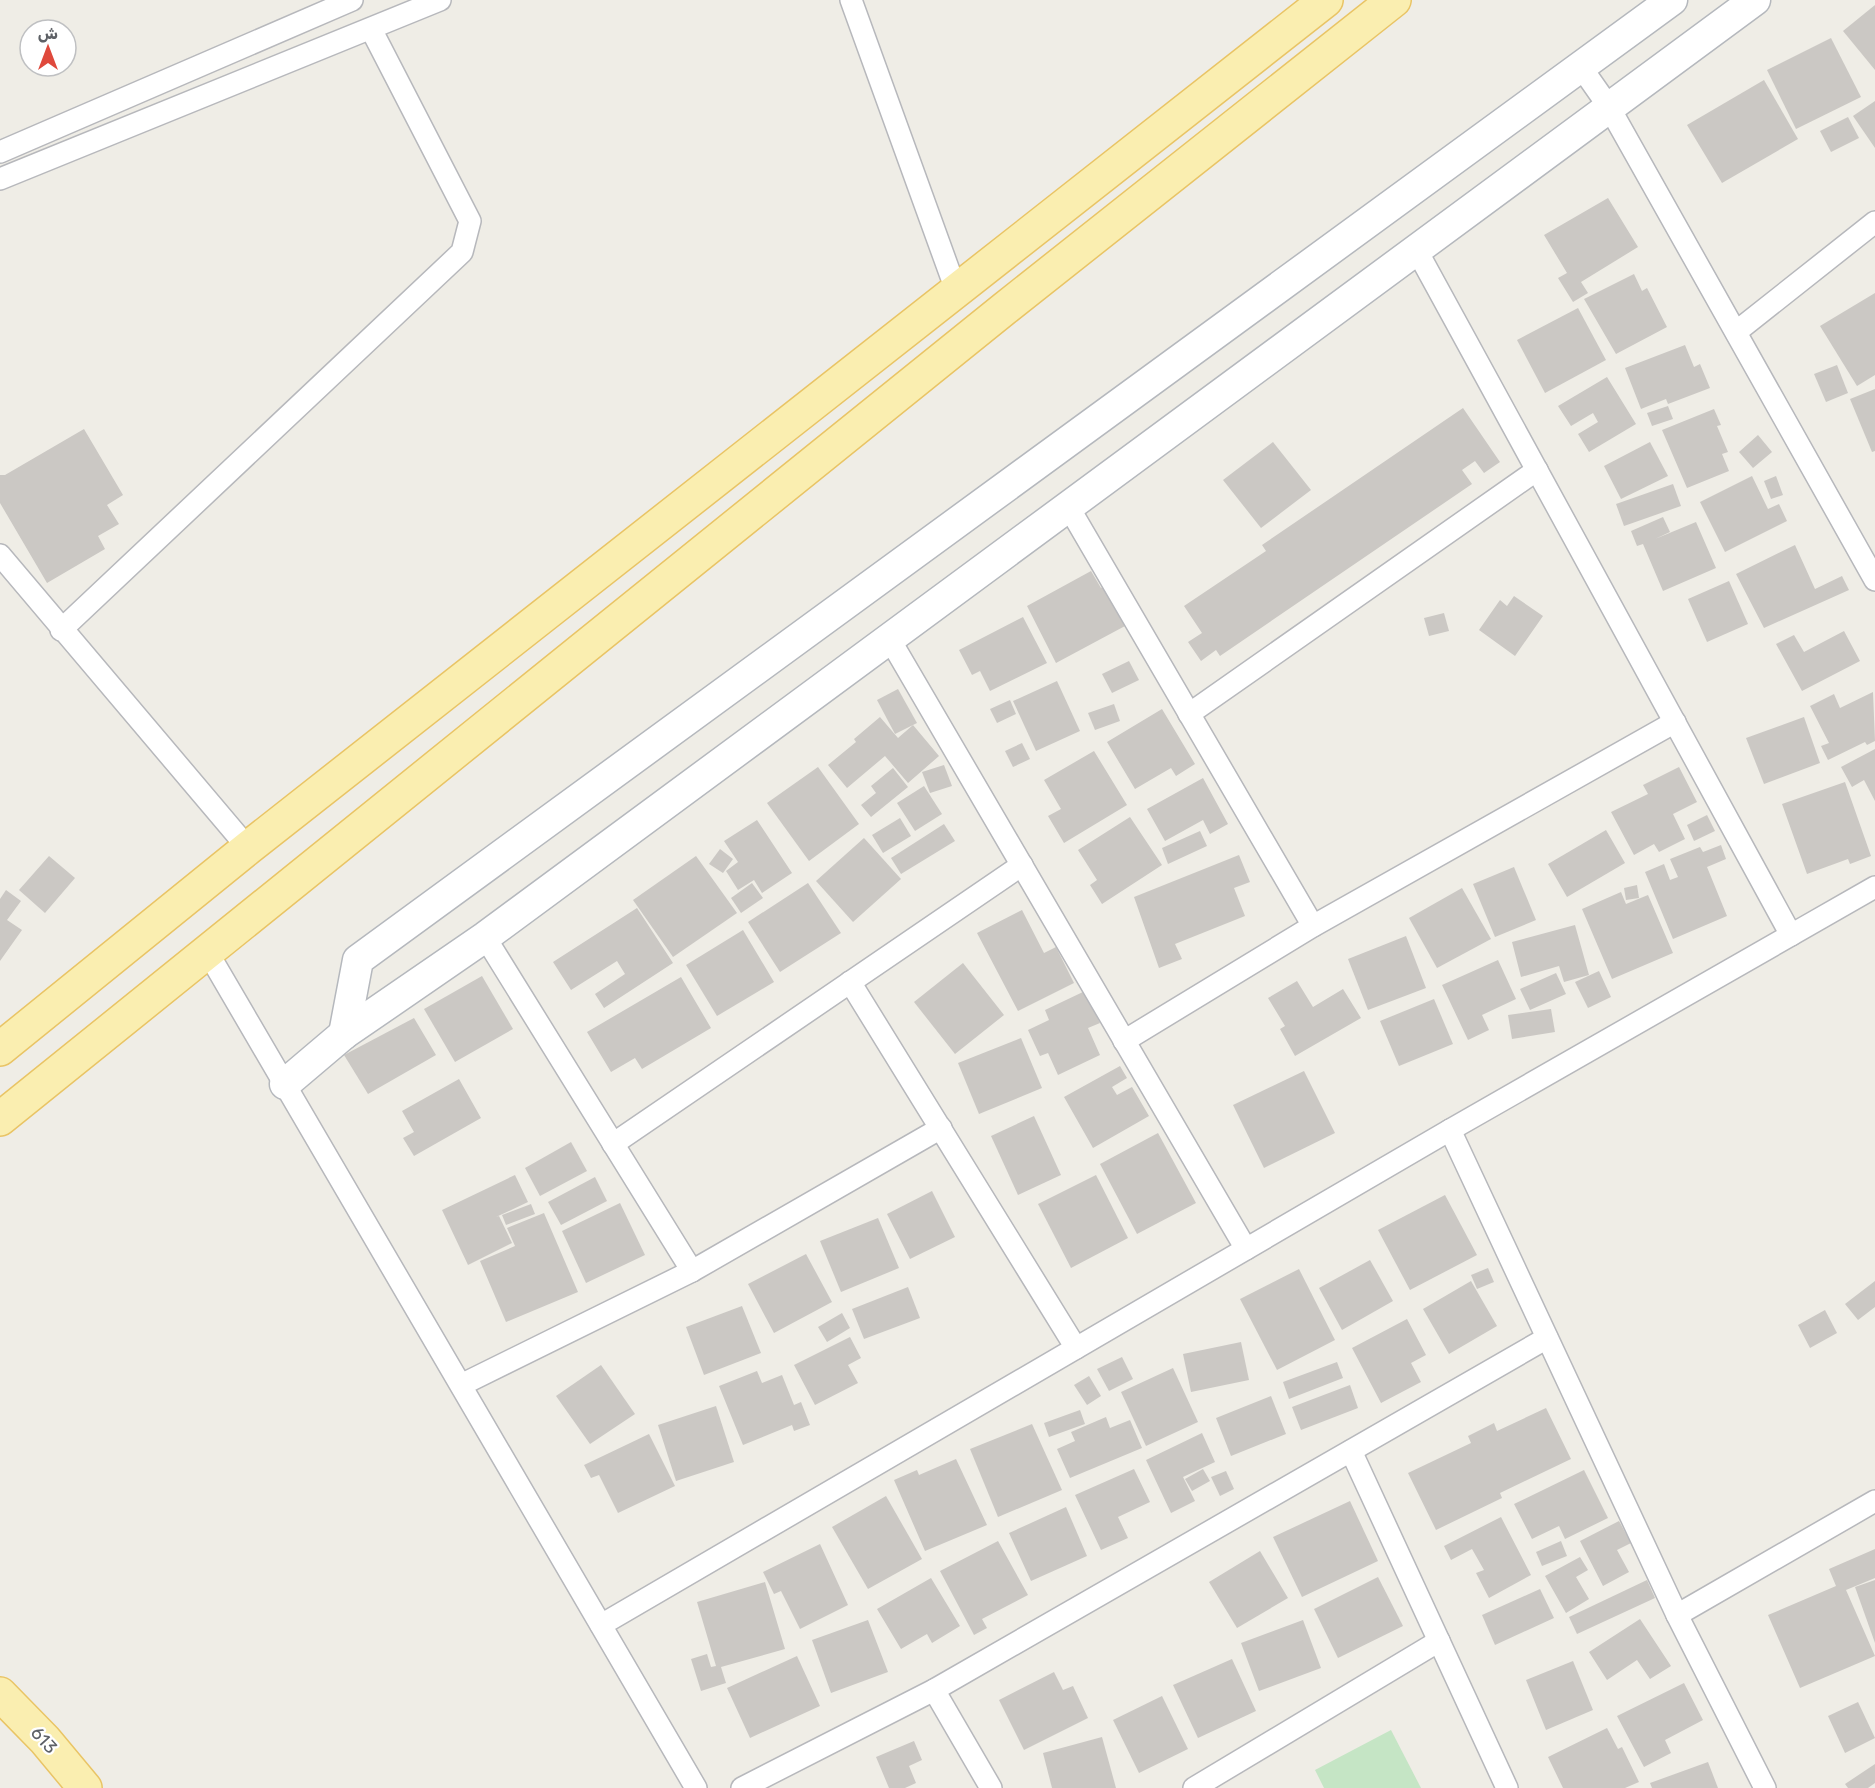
<svg xmlns="http://www.w3.org/2000/svg" width="1875" height="1788" viewBox="0 0 1875 1788" font-family="Rubik,Cairo,sans-serif">
  <style>
    .green { fill: #c5e5c5 }
    .building { fill: #cbc8c4 }
    .lines { fill: none; stroke-linecap: round; stroke-linejoin: round }
    .street-casing { stroke: #b7b8bc; stroke-width: 24 }
    .secondary-casing { stroke: #b5b8bd; stroke-width: 33 }
    .primary-casing { stroke: #e9c465; stroke-width: 36 }
    .street { stroke: #fff; stroke-width: 21 }
    .secondary { stroke: #fff; stroke-width: 30 }
    .primary { stroke: #faeeb0; stroke-width: 33 }
    .labels { text-anchor: middle; stroke-width: 4.5; stroke-linejoin: round; paint-order: stroke }
    .street-label { font-size: 18px; fill: #5e6166; stroke: #fff }
  </style>
  <rect width="100%" height="100%" fill="#efede6"/>
  <path class="green" d="M1391 1730 1421 1788H1324L1315 1770Z"/>
  <g class="building">
    <path d="M1875 5V70L1843 31Z"/>
    <path d="M1831 38 1861 97 1796 129 1767 70Z"/>
    <path d="M1764 80 1798 139 1722 183 1687 125Z"/>
    <path d="M1875 101V148L1853 116Z"/>
    <path d="M1848 117 1859 138 1831 152 1820 131Z"/>
    <path d="M1608 198 1638 247 1581 282 1588 293 1573 302 1558 278 1567 273 1544 235Z"/>
    <path d="M1634 274 1642 291 1647 288 1667 327 1616 354 1584 299Z"/>
    <path d="M1875 293V375L1857 386 1820 326Z"/>
    <path d="M1578 308 1606 360 1545 393 1517 340Z"/>
    <path d="M1685 345 1694 367 1700 364 1710 388 1668 404 1666 399 1641 409 1625 368Z"/>
    <path d="M1837 365 1848 393 1826 402 1814 374Z"/>
    <path d="M1607 377 1636 424 1589 452 1578 434 1598 422 1593 413 1571 426 1558 406Z"/>
    <path d="M1875 389V451L1872 452 1850 399Z"/>
    <path d="M1668 406 1673 419 1652 426 1647 413Z"/>
    <path d="M1463 408 1500 462 1484 473 1475 461 1462 470 1472 484 1220 656 1216 650 1201 661 1188 642 1202 633 1184 606 1266 551 1262 545Z"/>
    <path d="M1714 409 1721 425 1717 426 1728 452 1722 454 1729 471 1687 488 1662 430Z"/>
    <path d="M84 429 123 495 107 505 119 524 98 536 105 549 47 583 0 503V475H5Z"/>
    <path d="M1758 435 1772 452 1753 468 1739 452Z"/>
    <path d="M1273 442 1311 490 1261 528 1223 480Z"/>
    <path d="M1650 442 1668 476 1621 499 1604 466Z"/>
    <path d="M1752 476 1768 509 1779 504 1787 521 1725 552 1700 502Z"/>
    <path d="M1776 476 1783 495 1771 499 1764 481Z"/>
    <path d="M1673 484 1681 506 1624 526 1616 504Z"/>
    <path d="M1663 517 1670 532 1655 539 1696 522 1716 568 1663 591 1643 544 1637 546 1631 531Z"/>
    <path d="M1795 545 1815 589 1842 576 1849 590 1764 628 1736 574Z"/>
    <path d="M1091 571 1101 588 1104 586 1125 626 1056 663 1027 606Z"/>
    <path d="M1729 581 1748 624 1707 642 1688 599Z"/>
    <path d="M1514 596 1543 616 1515 656 1479 630 1500 600 1507 606Z"/>
    <path d="M1444 613 1449 631 1429 636 1424 618Z"/>
    <path d="M1023 617 1047 663 990 691 980 671 972 675 959 650Z"/>
    <path d="M1844 631 1860 661 1802 691 1776 644 1794 635 1804 652Z"/>
    <path d="M1129 661 1139 680 1112 693 1102 674Z"/>
    <path d="M1057 681 1080 731 1036 751 1013 701Z"/>
    <path d="M898 689 917 723 895 734 877 700Z"/>
    <path d="M1873 692 1875 741 1867 745 1865 742 1828 760 1821 746 1829 743 1810 706 1834 694 1840 708Z"/>
    <path d="M1010 700 1016 714 997 723 990 709Z"/>
    <path d="M1114 704 1120 721 1095 730 1088 713Z"/>
    <path d="M1162 709 1195 764 1176 776 1171 768 1135 789 1107 742Z"/>
    <path d="M880 717 898 738 913 725 939 756 908 783 885 756 847 788 828 765 856 742 854 739Z"/>
    <path d="M1804 717 1820 763 1764 784 1746 738Z"/>
    <path d="M1022 743 1030 759 1013 767 1005 751Z"/>
    <path d="M1875 749V801L1864 780 1852 787 1841 767Z"/>
    <path d="M1094 751 1127 805 1064 843 1048 816 1061 809 1044 780Z"/>
    <path d="M944 765 952 786 930 793 922 772Z"/>
    <path d="M818 767 859 824 809 861 767 803Z"/>
    <path d="M1679 767 1697 802 1673 814 1685 839 1659 852 1654 844 1634 855 1611 812 1648 794 1643 785Z"/>
    <path d="M893 768 908 787 871 817 861 805 876 793 871 786Z"/>
    <path d="M1203 778 1228 824 1210 834 1203 820 1165 841 1147 809Z"/>
    <path d="M1845 782 1871 856 1850 864 1848 859 1807 874 1782 804Z"/>
    <path d="M924 786 942 814 915 831 897 803Z"/>
    <path d="M1707 815 1715 831 1694 841 1687 825Z"/>
    <path d="M1130 817 1162 865 1102 904 1090 885 1097 880 1078 850Z"/>
    <path d="M900 818 911 836 883 853 872 835Z"/>
    <path d="M757 820 792 873 762 893 754 880 738 890 726 871 738 862 724 841Z"/>
    <path d="M944 824 955 841 901 874 891 858Z"/>
    <path d="M1606 830 1625 863 1567 897 1548 864Z"/>
    <path d="M1200 831 1207 846 1168 864 1162 848Z"/>
    <path d="M864 838 901 879 853 922 816 881Z"/>
    <path d="M1721 845 1726 859 1707 867 1727 916 1673 939 1645 872 1664 864 1670 880 1678 877 1670 859 1700 847 1703 852Z"/>
    <path d="M720 849 733 859 723 873 709 864Z"/>
    <path d="M1239 855 1250 882 1234 888 1245 916 1175 944 1182 959 1159 968 1134 897Z"/>
    <path d="M49 856 75 878 45 913 19 890Z"/>
    <path d="M696 856 737 913 673 957 633 900Z"/>
    <path d="M1514 867 1536 920 1495 937 1473 884Z"/>
    <path d="M752 883 763 898 741 913 731 898Z"/>
    <path d="M808 883 841 933 780 972 748 922Z"/>
    <path d="M1637 885 1639 898 1626 900 1624 888Z"/>
    <path d="M1462 888 1491 939 1437 968 1409 918Z"/>
    <path d="M6 890 21 901 7 920 22 930 0 961V899Z"/>
    <path d="M1621 892 1626 904 1648 895 1673 953 1612 979 1582 909Z"/>
    <path d="M637 908 673 963 604 1008 595 994 625 974 617 961 571 990 553 962Z"/>
    <path d="M1022 910 1044 953 1056 947 1074 983 1018 1011 977 933Z"/>
    <path d="M1575 925 1589 975 1564 982 1559 966 1521 977 1512 942Z"/>
    <path d="M743 930 774 982 717 1016 686 965Z"/>
    <path d="M1406 936 1426 988 1368 1010 1348 959Z"/>
    <path d="M1498 960 1516 999 1482 1015 1489 1030 1468 1040 1442 985Z"/>
    <path d="M963 963 1004 1015 955 1054 914 1002Z"/>
    <path d="M1599 971 1611 997 1588 1008 1575 982Z"/>
    <path d="M1556 973 1566 994 1530 1010 1520 989Z"/>
    <path d="M482 976 513 1029 455 1062 424 1009Z"/>
    <path d="M681 977 711 1028 642 1069 635 1058 611 1072 587 1032Z"/>
    <path d="M1297 981 1313 1007 1343 989 1361 1018 1295 1056 1280 1029 1285 1026 1268 998Z"/>
    <path d="M1085 991 1100 1023 1088 1028 1100 1055 1058 1075 1048 1053 1040 1056 1028 1030 1049 1020 1045 1010Z"/>
    <path d="M1434 999 1453 1044 1399 1066 1380 1021Z"/>
    <path d="M1551 1009 1555 1032 1512 1039 1508 1015Z"/>
    <path d="M414 1018 436 1055 368 1094 344 1055Z"/>
    <path d="M1021 1038 1042 1088 979 1114 958 1063Z"/>
    <path d="M1120 1066 1127 1078 1112 1087 1117 1095 1132 1087 1149 1116 1093 1148 1064 1097Z"/>
    <path d="M1304 1071 1335 1133 1264 1168 1233 1105Z"/>
    <path d="M459 1079 481 1118 414 1156 403 1138 414 1132 402 1111Z"/>
    <path d="M1034 1116 1061 1175 1018 1195 991 1136Z"/>
    <path d="M1158 1133 1196 1203 1137 1234 1100 1164Z"/>
    <path d="M571 1142 587 1171 540 1196 525 1168Z"/>
    <path d="M515 1175 528 1202 496 1217 499 1216 512 1243 468 1265 442 1210Z"/>
    <path d="M1096 1175 1128 1238 1071 1268 1038 1204Z"/>
    <path d="M595 1177 607 1201 561 1225 548 1202Z"/>
    <path d="M932 1191 955 1237 910 1259 887 1214Z"/>
    <path d="M1445 1195 1477 1255 1410 1290 1378 1230Z"/>
    <path d="M620 1203 645 1255 586 1283 562 1231Z"/>
    <path d="M531 1204 535 1214 506 1225 502 1215Z"/>
    <path d="M544 1213 578 1292 506 1322 480 1261 515 1246 507 1228Z"/>
    <path d="M878 1218 899 1268 841 1292 820 1241Z"/>
    <path d="M806 1254 832 1302 774 1333 748 1284Z"/>
    <path d="M1370 1260 1393 1301 1342 1330 1319 1288Z"/>
    <path d="M1488 1268 1494 1282 1477 1289 1471 1275Z"/>
    <path d="M1299 1269 1335 1340 1277 1370 1240 1299Z"/>
    <path d="M1471 1281 1497 1326 1449 1354 1423 1309Z"/>
    <path d="M1875 1281V1307L1858 1320 1845 1304Z"/>
    <path d="M908 1287 920 1318 864 1339 852 1309Z"/>
    <path d="M742 1306 761 1353 704 1375 686 1327Z"/>
    <path d="M1825 1310 1837 1333 1810 1348 1798 1325Z"/>
    <path d="M842 1313 850 1328 827 1342 818 1327Z"/>
    <path d="M1407 1319 1426 1355 1411 1363 1421 1382 1381 1403 1352 1348Z"/>
    <path d="M850 1337 861 1358 848 1365 858 1383 815 1405 794 1365Z"/>
    <path d="M1241 1342 1249 1380 1191 1392 1183 1354Z"/>
    <path d="M1122 1357 1133 1379 1109 1391 1097 1369Z"/>
    <path d="M1337 1362 1343 1378 1289 1399 1283 1382Z"/>
    <path d="M601 1365 635 1414 590 1444 556 1396Z"/>
    <path d="M1173 1368 1198 1422 1146 1446 1121 1392Z"/>
    <path d="M757 1371 762 1383 782 1375 794 1405 801 1402 810 1425 794 1431 792 1425 743 1445 719 1386Z"/>
    <path d="M1089 1376 1101 1396 1087 1405 1074 1385Z"/>
    <path d="M1350 1385 1358 1408 1301 1430 1292 1407Z"/>
    <path d="M1271 1396 1286 1434 1231 1456 1216 1418Z"/>
    <path d="M716 1406 734 1462 676 1481 658 1425Z"/>
    <path d="M1546 1408 1571 1459 1500 1493 1502 1498 1436 1530 1408 1473 1471 1443 1468 1436 1494 1423 1497 1431Z"/>
    <path d="M1080 1410 1085 1424 1049 1437 1044 1423Z"/>
    <path d="M1106 1417 1110 1428 1130 1420 1142 1448 1070 1478 1057 1449 1075 1441 1071 1432Z"/>
    <path d="M1032 1424 1062 1490 998 1517 970 1449Z"/>
    <path d="M1202 1433 1215 1462 1183 1477 1195 1501 1171 1513 1146 1460Z"/>
    <path d="M649 1434 675 1486 618 1513 599 1475 591 1478 584 1465Z"/>
    <path d="M956 1459 987 1525 925 1551 894 1480 917 1470 919 1475Z"/>
    <path d="M1134 1469 1150 1502 1118 1517 1128 1538 1101 1550 1075 1495Z"/>
    <path d="M1203 1469 1210 1481 1192 1491 1185 1479Z"/>
    <path d="M1584 1470 1608 1518 1565 1539 1559 1526 1532 1539 1514 1504Z"/>
    <path d="M1226 1471 1234 1489 1220 1496 1211 1477Z"/>
    <path d="M886 1496 922 1559 868 1589 832 1527Z"/>
    <path d="M1350 1501 1378 1561 1302 1597 1273 1537Z"/>
    <path d="M1066 1507 1087 1556 1031 1581 1009 1533Z"/>
    <path d="M1501 1517 1531 1575 1489 1598 1476 1573 1484 1570 1472 1549 1451 1560 1444 1546Z"/>
    <path d="M1619 1521 1631 1543 1617 1550 1629 1572 1603 1586 1580 1541Z"/>
    <path d="M998 1541 1028 1595 982 1619 987 1628 974 1635 940 1571Z"/>
    <path d="M1561 1541 1567 1556 1542 1566 1536 1552Z"/>
    <path d="M820 1544 848 1605 800 1629 781 1591 774 1594 763 1572Z"/>
    <path d="M1875 1549V1578L1846 1590 1875 1656 1800 1688 1768 1615 1836 1586 1829 1569Z"/>
    <path d="M1260 1551 1288 1598 1237 1628 1209 1582Z"/>
    <path d="M1580 1557 1588 1570 1576 1577 1589 1599 1566 1613 1545 1576Z"/>
    <path d="M1378 1577 1403 1626 1338 1658 1314 1609Z"/>
    <path d="M931 1578 960 1626 932 1643 927 1634 901 1649 877 1609Z"/>
    <path d="M1647 1580 1655 1598 1577 1634 1569 1617Z"/>
    <path d="M1875 1580V1643L1855 1587Z"/>
    <path d="M765 1582 785 1649 721 1667 726 1683 701 1691 691 1659 707 1654 711 1667 716 1666 697 1602Z"/>
    <path d="M1540 1589 1554 1618 1495 1645 1482 1615Z"/>
    <path d="M1640 1619 1671 1666 1650 1679 1637 1660 1607 1680 1589 1652Z"/>
    <path d="M868 1620 888 1672 831 1693 812 1640Z"/>
    <path d="M1303 1620 1321 1668 1259 1691 1241 1643Z"/>
    <path d="M797 1656 820 1706 750 1738 727 1688Z"/>
    <path d="M1232 1659 1256 1711 1198 1738 1173 1685Z"/>
    <path d="M1573 1661 1593 1710 1546 1730 1526 1680Z"/>
    <path d="M1054 1672 1063 1690 1073 1686 1088 1718 1024 1750 999 1700Z"/>
    <path d="M1684 1683 1703 1720 1665 1740 1671 1753 1644 1767 1617 1716Z"/>
    <path d="M1162 1696 1188 1749 1139 1773 1113 1720Z"/>
    <path d="M1858 1702 1875 1738 1845 1753 1828 1716Z"/>
    <path d="M1607 1728 1618 1749 1622 1747 1639 1782 1625 1788H1563L1548 1757Z"/>
    <path d="M1102 1737 1116 1788H1052L1043 1753Z"/>
    <path d="M914 1741 922 1760 909 1766 916 1783 905 1788H889L876 1757Z"/>
    <path d="M1708 1762 1718 1788H1652L1650 1783Z"/>
    <path d="M1875 1764V1783L1868 1788H1848L1845 1784Z"/>
  </g>
  <g class="lines">
    <defs>
      <g id="street">
        <path d="M851 0 956 290"/>
        <path d="M1581 67 1609 107 1875 580"/>
        <path d="M0 152 352 0"/>
        <path d="M0 179 440 0"/>
        <path d="M1416 249 1791 935"/>
        <path d="M1736 332 1875 222"/>
        <path d="M1068 506 1313 926"/>
        <path d="M0 555 248 848"/>
        <path d="M61 630 462 252 470 221 371 29"/>
        <path d="M889 638 1246 1249"/>
        <path d="M1189 714 1537 470"/>
        <path d="M485 937 692 1271"/>
        <path d="M208 953 696 1788"/>
        <path d="M850 982 1076 1348"/>
        <path d="M1124 1041 1313 926 1675 722"/>
        <path d="M1450 1130 1677 1615 1765 1788"/>
        <path d="M613 1144 1022 865"/>
        <path d="M461 1385 692 1271 941 1128"/>
        <path d="M1351 1451 1507 1788"/>
        <path d="M1677 1615 1875 1501"/>
        <path d="M601 1625 1450 1130 1875 887"/>
        <path d="M934 1690 991 1788"/>
        <path d="M742 1788 934 1690 1547 1338"/>
        <path d="M1194 1788 1439 1641"/>
      </g>
      <g id="secondary">
        <path d="M344 1034 358 960 1672 0"/>
        <path d="M285 1084 344 1034 485 937 1755 0"/>
      </g>
      <g id="primary">
        <path d="M0 1049 248 848 1326 0"/>
        <path d="M0 1119 1004 309 1394 0"/>
        <path d="M0 1694 45 1740 85 1788"/>
      </g>
    </defs>
    <use href="#street" class="street-casing"/>
    <use href="#secondary" class="secondary-casing"/>
    <use href="#primary" class="primary-casing"/>
    <use href="#street" class="street"/>
    <use href="#secondary" class="secondary"/>
    <use href="#primary" class="primary"/>
  </g>
  <g class="labels">
    <g class="street-label">
      <text transform="translate(44 1740) rotate(48)" y="6">613</text>
    </g>
  </g>
  <g transform="translate(48 48)"><circle r="28" fill="#ffffff" stroke="#bfc0c2" stroke-width="1.5"/>
  <path d="M0-4.5L10 22L0 15L-10 22Z" fill="#df493c"/>
  <text y="-9" font-size="16" font-weight="bold" text-anchor="middle" fill="#5e6166">ش</text>
  </g>
</svg>
